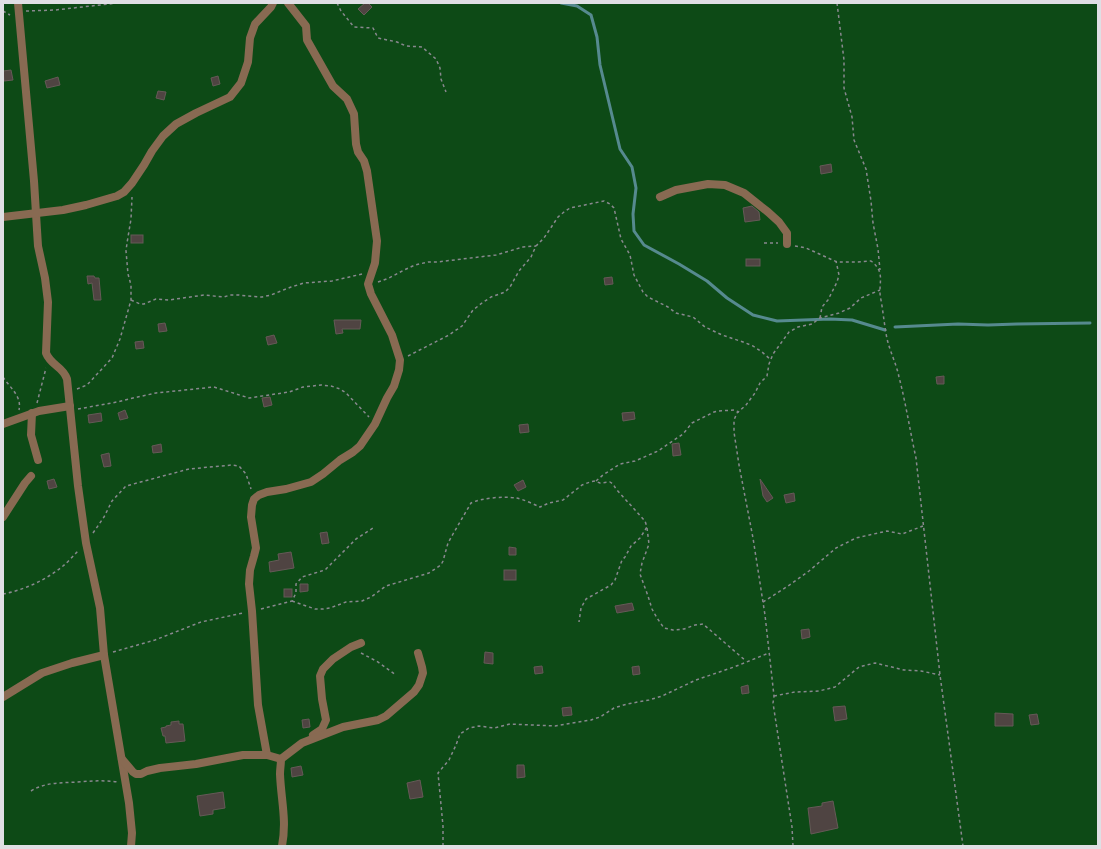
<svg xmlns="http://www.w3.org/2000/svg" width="1101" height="849" viewBox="0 0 1101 849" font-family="Commissioner,sans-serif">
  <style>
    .green { fill: #0d4a16 }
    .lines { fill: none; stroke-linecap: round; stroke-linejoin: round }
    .stream { stroke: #568a8f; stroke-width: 3 }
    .building { fill: #4f4442; stroke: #655a57 }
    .path { stroke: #88888e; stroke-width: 1.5; stroke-dasharray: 3 3; stroke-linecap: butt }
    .street { stroke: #886a52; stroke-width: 8 }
  </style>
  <rect width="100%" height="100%" fill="#302f38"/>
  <rect class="green" x="3" y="3" width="1095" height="843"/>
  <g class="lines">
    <g class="stream">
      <path d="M561 3 577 6 591 15 597 37 600 65 620 149 632 167 636 188 633 214 634 231 644 245 679 264 707 281 727 298 753 315 777 321 830 319 852 320 885 330"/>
      <path d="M895 327 958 324 988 325 1017 324 1090 323"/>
    </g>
  </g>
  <g class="building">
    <path d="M365 3H368L372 7 364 15 358 9Z"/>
    <path d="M11 70 13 80 4 81 3 71Z"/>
    <path d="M218 76 220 84 213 86 211 78Z"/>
    <path d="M58 77 60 85 47 88 45 81Z"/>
    <path d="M158 91 166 92 164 100 156 98Z"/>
    <path d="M831 164 832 172 821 174 820 166Z"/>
    <path d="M752 206 759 212 760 220 745 222 743 208Z"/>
    <rect x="131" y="235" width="12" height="8"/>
    <rect x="746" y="259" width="14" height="7"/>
    <path d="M87 276H94L95 278H99L101 300H94L92 283 88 284Z"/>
    <path d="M612 277 613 284 605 285 604 278Z"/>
    <path d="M334 320H361L360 329H342L343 333 336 334Z"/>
    <path d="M165 323 167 331 159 332 158 324Z"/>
    <path d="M274 335 277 343 268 345 266 337Z"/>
    <path d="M143 341 144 348 136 349 135 342Z"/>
    <path d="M944 376V384H937L936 377Z"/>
    <path d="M270 397 272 405 264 407 262 398Z"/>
    <path d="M125 410 128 418 120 420 118 413Z"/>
    <path d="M634 412 635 419 623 421 622 413Z"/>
    <path d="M101 413 102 421 89 423 88 415Z"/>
    <path d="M528 424 529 432 520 433 519 425Z"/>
    <path d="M679 443 681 455 673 456 672 444Z"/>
    <path d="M161 444 162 452 153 453 152 446Z"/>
    <path d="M109 453 111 466 104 467 101 455Z"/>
    <path d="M54 479 57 487 49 489 47 481Z"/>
    <path d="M760 479 773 498 767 502 763 496Z"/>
    <path d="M523 480 526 487 518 491 514 485Z"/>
    <path d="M794 493 795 501 786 503 784 495Z"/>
    <path d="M327 532 329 543 322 544 320 533Z"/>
    <path d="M509 547 516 548V555H509Z"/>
    <path d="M291 552 294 568 270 572 269 562 279 560 278 554Z"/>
    <rect x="504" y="570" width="12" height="10"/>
    <path d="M300 584H308V591L300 592Z"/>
    <rect x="284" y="589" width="8" height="8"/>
    <path d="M632 603 634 610 617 613 615 606Z"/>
    <path d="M809 629 810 637 802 639 801 630Z"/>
    <path d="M485 652 493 653V664L484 663Z"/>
    <path d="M542 666 543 673 535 674 534 667Z"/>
    <path d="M639 666 640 674 633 675 632 667Z"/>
    <path d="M748 685 749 693 742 694 741 687Z"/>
    <path d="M845 706 847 719 835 721 833 707Z"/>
    <path d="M571 707 572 715 563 716 562 708Z"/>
    <path d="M995 713 1013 714V726H995Z"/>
    <path d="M1037 714 1039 724 1031 725 1029 715Z"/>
    <path d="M309 719 310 727 303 728 302 720Z"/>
    <path d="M179 721V724H183L185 741 166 743 165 736H163L161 728 166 727V726L171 725V722Z"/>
    <path d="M517 765H524L525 777 517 778Z"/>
    <path d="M301 766 303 775 292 777 291 768Z"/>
    <path d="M420 780 423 797 410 799 407 783Z"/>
    <path d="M223 792 225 808 213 810V814L200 816 197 796Z"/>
    <path d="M833 801 838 828 811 834 808 808 822 806V803Z"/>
  </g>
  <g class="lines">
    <g class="path">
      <path d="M337 3 341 11 354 27 373 28 378 38 397 42 406 46 422 47 436 59 440 68 441 79 446 92"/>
      <path d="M837 3 844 60V88L852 117 854 140 866 169 871 201 873 223 878 249 880 270"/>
      <path d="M3 11 10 15"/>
      <path d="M26 11 55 10 118 3"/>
      <path d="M764 243H778"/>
      <path d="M795 246 806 248 837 262H857L871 261C887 273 877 284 881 300 883 311 884 322 886 333 888 348 896 362 899 377 906 404 910 431 916 458L940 675 963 846"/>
      <path d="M378 282 389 278 404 270 415 265 428 262H437L496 255 523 247 536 246"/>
      <path d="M131 300 140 304H144L156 299 169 300 204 295 224 297 230 295H239L247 296 262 297 271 295 291 287 304 283 332 281 362 274"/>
      <path d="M820 318 822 307 828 300 837 282 839 275 836 261"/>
      <path d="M408 356 449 335 462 326 473 310 482 303 491 297 505 292 510 287 519 271 531 257 536 246 544 238 558 217 564 212 570 208 604 201 610 204 614 208 621 239 630 255 634 275 643 292 648 297 668 307 676 313 693 317 705 327 722 335 743 342 753 346 762 352 770 359"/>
      <path d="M3 377C10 388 22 396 19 410"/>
      <path d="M77 389 87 385 112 358 120 339 131 300V285L128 274 126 251 127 243 131 219 132 197"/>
      <path d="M37 403 46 368"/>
      <path d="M78 409 117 402 133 398 156 393 214 387 249 398 289 392 303 387 321 385 331 386 340 389 346 393 369 417"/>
      <path d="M596 481 603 475 620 464 635 461 658 451 683 434 692 423 714 412 719 411 734 410 739 412"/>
      <path d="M647 528 649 544 642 563 640 574 648 596 652 609 657 618 664 628 673 630 684 629 695 625 703 624 746 661"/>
      <path d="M93 533 104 517 112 501 126 486 189 469 232 465 239 466 246 474 251 489"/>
      <path d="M3 594C24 590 46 580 63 566 68 562 73 556 78 551"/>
      <path d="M292 601 315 609H323L330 608 346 602 362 601 371 597 386 586 429 573 441 565 443 561 448 543 453 534 471 503C481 498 504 496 516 498 523 499 533 504 540 507L549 503 563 500 582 485 590 482 595 481 600 483 610 482 613 484 616 489 645 521 647 527 640 538 631 546 625 557 622 560 615 580 611 585 586 599 581 608 579 622"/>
      <path d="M763 602 788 586 809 571 836 548 856 538 887 531 902 534 923 526"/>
      <path d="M261 609 292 601 296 593V584L302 577 325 570 356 539 373 528"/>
      <path d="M113 652 155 640 201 622 243 613"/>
      <path d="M361 653 378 662 396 675"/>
      <path d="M774 696 795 692 819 691 835 687 859 667 875 663 904 670 921 671 940 675"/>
      <path d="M31 791C45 782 61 783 77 782 91 781 104 780 118 782"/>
      <path d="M443 846V826L438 773 449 760 456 745 460 734 469 728 479 726 494 728 510 724 555 726 591 720 600 717 614 708 627 704 649 700 662 696 696 680 734 667 769 653"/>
      <path d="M793 846 792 827 773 703 774 696 765 615 753 538 739 465 734 432V420L737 413 746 405 755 393 760 383 767 376 769 364 773 354 789 332 798 327 812 324 820 318 839 313 850 308 861 298 880 290"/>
    </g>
    <g class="street">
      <path d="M18 3 34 181 37 230 38 246 45 278 48 302 46 353C51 366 63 366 67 379L78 486 86 543 100 608 104 655 129 803 132 833 131 846"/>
      <path d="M660 197 676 190 708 184 725 185 744 193 768 212 779 222 787 233V244"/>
      <path d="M3 217 63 210 86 205 117 196 124 192 132 183 144 165 152 151 163 136 176 124 196 113 230 97 241 83 248 62 250 38 255 24 271 7 273 3"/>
      <path d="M32 413 31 435 38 460"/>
      <path d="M3 424 39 411 70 406"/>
      <path d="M3 517 25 483 31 476"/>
      <path d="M3 697 42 673 72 663 104 655"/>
      <path d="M313 735 322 729 326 720 322 699 320 676 323 669 333 659 351 647 361 643"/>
      <path d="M267 755 258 705 252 611 249 584 250 570 254 556 256 548 251 517 252 505 254 499 259 495 267 492 286 489 311 482 323 474 340 460 353 452 360 446 375 424 387 398 394 386 399 370 400 360 392 335 371 294 368 284 375 263 377 241 367 171 364 161 358 152 356 144 354 114 347 99 333 86 307 40 306 26 288 3"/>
      <path d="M122 759 133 772 136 774H141L147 771 160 768 196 764 243 755H267L281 759"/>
      <path d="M282 846C287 820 281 800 280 774 280 769 281 764 281 759L302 743 343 727 378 720 386 716 414 692 419 685 423 673 422 667 418 653"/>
    </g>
  </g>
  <rect width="1101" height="849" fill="none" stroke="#dfdfe4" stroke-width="8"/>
</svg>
